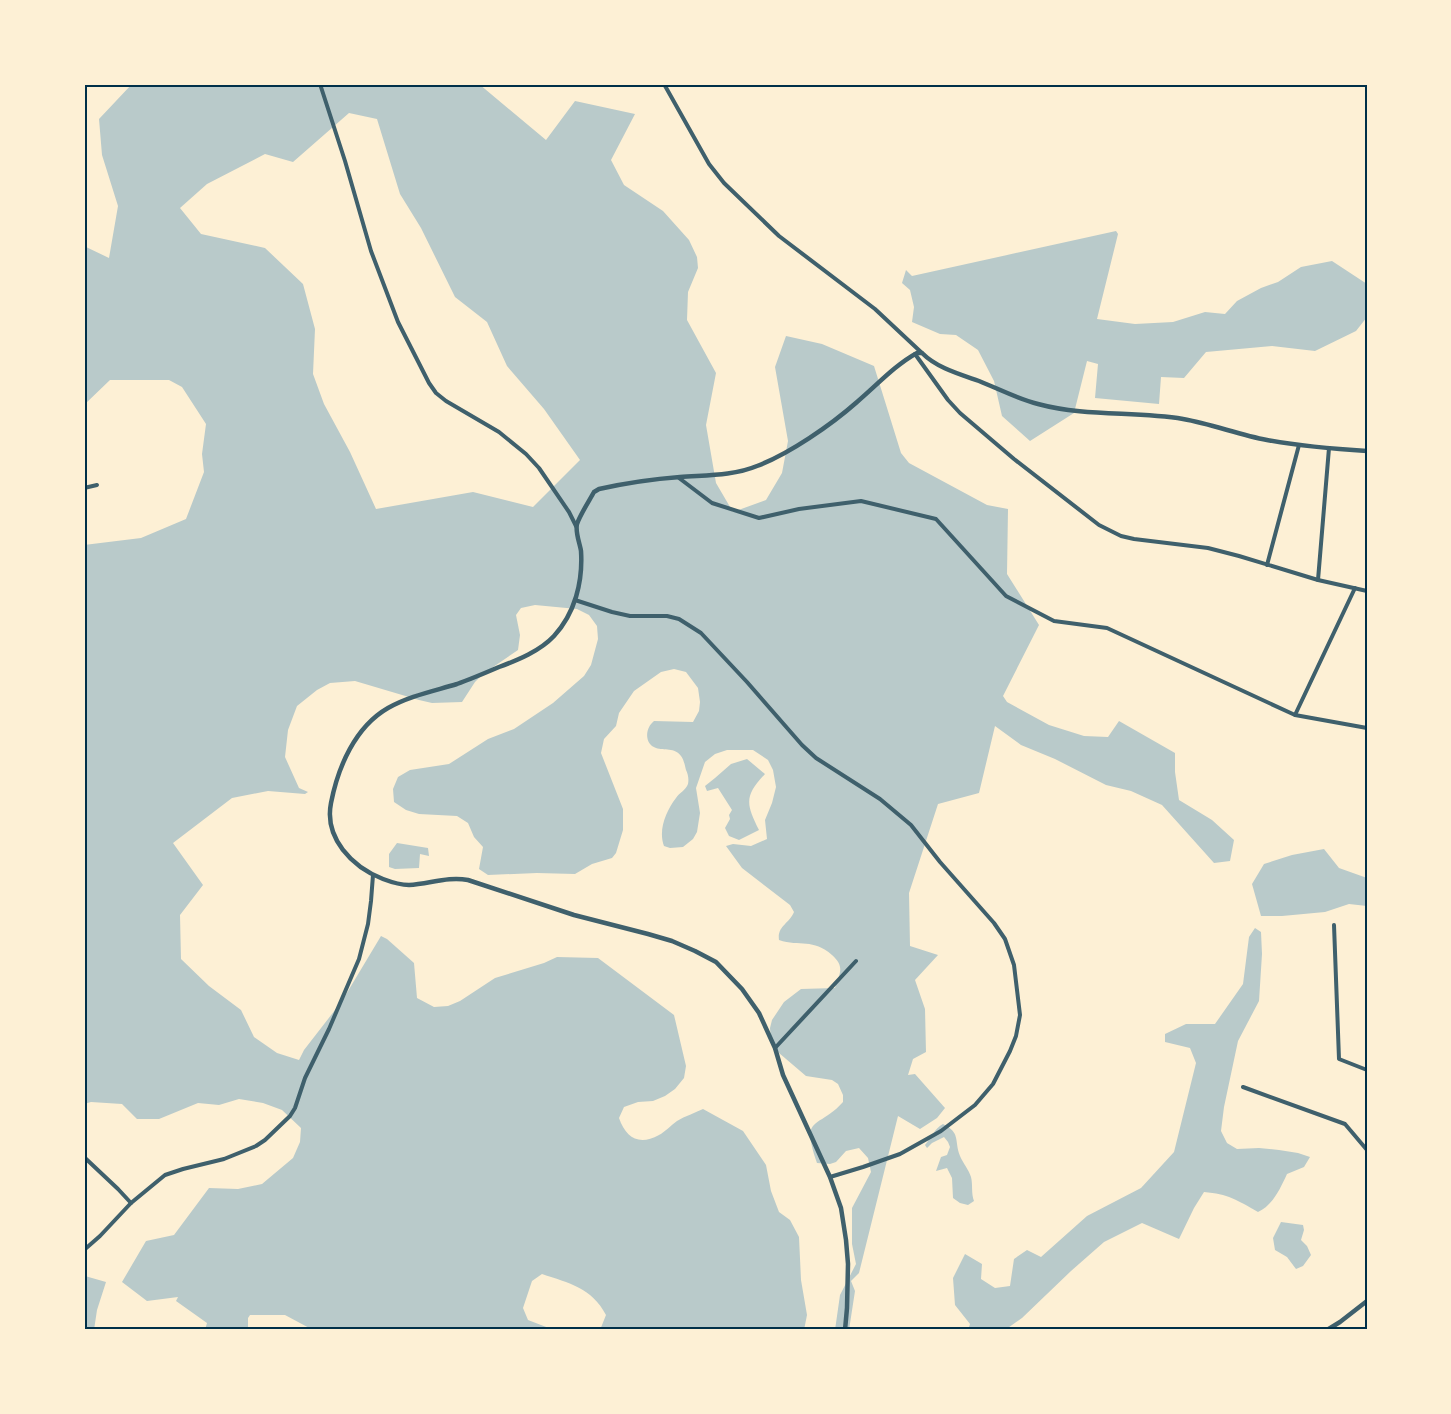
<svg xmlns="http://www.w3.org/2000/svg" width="1451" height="1414" viewBox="0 0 1451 1414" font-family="Rubik,sans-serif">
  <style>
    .green { fill: #b9caca; fill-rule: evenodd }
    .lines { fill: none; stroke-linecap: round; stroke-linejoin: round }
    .minor { stroke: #3f606c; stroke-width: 4 }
    .tertiary { stroke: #3f606c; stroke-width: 4.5 }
    .neatline { fill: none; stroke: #003049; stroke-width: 2 }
  </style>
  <rect width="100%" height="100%" fill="#fdf0d5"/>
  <g class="green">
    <path d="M132 84H479L546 140 575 101 635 114 611 160 624 185 663 211 689 240 697 257 698 268 688 292 687 320 716 373 706 425 716 483 733 512 766 500 782 473 788 441 775 367 786 336 822 344 874 366 901 453 909 463 987 505 1008 509 1007 574 1039 625 1003 696 1007 702 1049 725 1084 736 1108 737 1119 721 1175 753V772L1179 800 1212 820 1234 840 1230 861 1214 863 1162 805 1131 791 1106 785 1055 759 1021 745 995 726 979 793 938 804 909 893 910 946 938 955 915 980 925 1009 926 1052 913 1059 908 1075 915 1074 945 1108 937 1118 920 1129 898 1116 859 1273 851 1281 855 1291 849 1330H835L840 1295 856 1264 852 1244V1208L871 1172 868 1158 859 1148 846 1151 836 1162 830 1164 817 1163C800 1114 818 1130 843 1102V1095L838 1084 832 1080 806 1076 779 1053 771 1042 770 1028 772 1020 784 1002 801 989 835 988C840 972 845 967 832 955 813 938 800 947 779 940 777 926 789 924 794 912L790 905 742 868 726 846 733 844 751 846 767 839 765 820 772 803 776 787 773 770 768 760 753 750H727L715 754 705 762 696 788 700 813 697 832 693 839 683 847 670 848 664 846C658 830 666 811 676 798 679 793 686 790 688 784 689 779 688 774 686 770 685 766 684 760 681 756 675 747 664 751 656 748 644 744 645 728 654 721L693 722 699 711 700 702 698 688 686 672 674 669 661 672 634 691 619 713 616 726 604 739 601 753 623 809V830L616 853 612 858 592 864 575 874 537 873 488 875 479 869 483 847 474 837 468 823 457 816 419 814 406 810 394 802 393 789 398 777 410 770 449 764 488 739 514 729 553 703 584 676 591 665 598 639 597 626 589 615 577 609 535 605 521 608 516 615 520 635 518 650 483 674 475 682 462 702 432 703 419 700 355 681 330 683 317 690 297 706 288 730 285 757 299 788 308 792 305 794 268 791 232 798 173 843 203 885 180 915 181 959 209 986 241 1010 254 1037 277 1053 299 1060 304 1050 342 1001 381 936 387 939 414 963 417 998 434 1007 448 1006 460 1001 495 978 544 963 557 957 598 958 674 1015 686 1066 684 1078 675 1089 665 1096 653 1101 638 1102 624 1107 619 1118C626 1138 639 1146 659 1135 665 1132 671 1125 677 1121 685 1116 695 1113 703 1109L743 1131 766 1165 771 1191 779 1212 790 1220 799 1237 801 1280 807 1315 804 1330H600L606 1315C592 1288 569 1283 542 1274L532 1281 523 1308 528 1320 554 1330H313L285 1315H250L248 1318V1330H205L207 1323 176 1301 178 1297 147 1301 122 1282 146 1241 174 1235 209 1188 238 1189 262 1184 293 1158 300 1142 301 1128 282 1110 263 1103 239 1099 219 1105 198 1103 159 1119H137L122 1104 91 1102 84 1104V545L141 538 186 519 204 472 202 454 206 424 182 387 169 380H110L84 405V246L109 258 118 206 102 155 99 119ZM349 113 377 119 400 194 421 228 455 297 487 322 507 366 544 409 580 460 533 507 473 492 376 509 350 452 324 404 313 374 315 329 303 284 265 248 201 234 180 208 207 184 265 154 293 162Z"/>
    <path d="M1116 231 1118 234 1097 319 1135 324 1173 322 1205 312 1225 314 1237 301 1261 288 1278 282 1301 267 1332 261 1367 284V317L1356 331 1315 351 1272 346 1206 352 1184 378 1161 377 1159 404 1095 398 1098 364 1087 361 1074 413 1030 441 1002 416 994 381 978 350 956 335 940 334 912 322 914 307 910 290 902 283 906 270 912 276Z"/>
    <path d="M747 759 765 774C744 796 746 804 759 830L739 840 729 836 725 828 730 819 729 815 732 810 718 788 707 791 705 786 715 778 731 764Z"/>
    <path d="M397 843 428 848 429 856 420 854 419 868 395 869 389 867V854Z"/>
    <path d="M1324 849 1339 868 1367 878V906L1349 904 1325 912 1282 916H1261L1252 884 1264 864 1292 855Z"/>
    <path d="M1255 928 1261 932 1262 954 1259 1001 1238 1041 1224 1107 1221 1131 1227 1143 1237 1149 1259 1148 1279 1150 1298 1153 1310 1157 1304 1167 1287 1174C1280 1189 1273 1205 1258 1212 1237 1200 1228 1194 1204 1192L1194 1208 1179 1239 1142 1223 1104 1242 1071 1271 1022 1318 1005 1330H968L970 1324 955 1305 953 1278 965 1254 982 1264 981 1279 995 1288 1010 1286 1014 1259 1027 1250 1041 1257 1087 1216 1141 1188 1174 1152 1196 1063 1190 1048 1165 1042V1034L1186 1024H1215L1243 984 1249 937Z"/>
    <path d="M943 1124C961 1133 954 1140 960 1156 963 1163 969 1170 971 1177 973 1185 971 1193 974 1201L968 1205 960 1203 953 1198 952 1178 947 1168 936 1171 941 1157 947 1155 950 1147 948 1142 944 1137 932 1143 927 1148 925 1145C931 1138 935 1128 943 1124Z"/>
    <path d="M1281 1222 1303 1225 1304 1230 1301 1240 1307 1246 1311 1255 1303 1266 1296 1269 1287 1257 1275 1250 1273 1238Z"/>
    <path d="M85 1276 106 1282 97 1310 94 1330H84Z"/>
  </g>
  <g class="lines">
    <g class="minor">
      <path d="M320 84 345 161 371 251 398 322 429 383 436 393 446 401 499 432 526 454 539 468 569 512 576 526"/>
      <path d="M664 84 709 164 724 183 779 236 875 309 922 353"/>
      <path d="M915 354 948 400 960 413 1014 459 1099 525 1121 536 1134 539 1208 548 1239 556 1318 580 1367 591"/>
      <path d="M679 478 712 503 759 518 799 509 861 501 936 519 1006 596 1054 621 1107 628 1295 715 1367 728"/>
      <path d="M84 488 97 485"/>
      <path d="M1267 565 1299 445"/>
      <path d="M1318 580 1329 448"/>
      <path d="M575 600 612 612 630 616H667L679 619 701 633 747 682 802 745 816 758 880 799 911 825 940 862 994 923 1005 939 1014 965 1020 1015 1016 1036 1010 1051 993 1084 975 1105 941 1131 900 1154 863 1167 830 1177"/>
      <path d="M1295 715 1355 588"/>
      <path d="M1334 925 1339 1059 1367 1070"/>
      <path d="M775 1048 856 961"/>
      <path d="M1243 1087 1345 1124 1367 1150"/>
      <path d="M84 1157 118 1189 131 1203"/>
      <path d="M84 1250 100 1236 131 1203 165 1175 183 1169 224 1159 256 1146 265 1140 290 1116 295 1108 305 1078 329 1029 359 959 368 924 371 901 373 875"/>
    </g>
    <g class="tertiary">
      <path d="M845 1330 847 1308 848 1264 846 1240 841 1208 830 1177 783 1075 775 1048 759 1013 742 989 716 962 695 951 672 941 648 934 574 915 468 880C448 876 429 884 409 885 400 885 391 882 383 879 352 867 324 838 331 803 338 767 355 727 388 708 409 696 434 691 457 684 471 679 485 673 499 667 518 660 540 651 554 636 575 613 583 582 581 551 580 544 575 532 577 524 580 515 589 501 594 492L599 489C626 483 653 479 680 477 706 475 733 476 757 466 789 454 831 425 857 402 876 386 895 365 917 353H922C937 368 959 374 979 381 999 389 1018 399 1038 404 1086 417 1135 411 1183 419 1212 424 1239 435 1267 440 1300 446 1334 449 1367 451"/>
      <path d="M1327 1330 1340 1322 1367 1301"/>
    </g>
  </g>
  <rect width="1451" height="1414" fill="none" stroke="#fdf0d5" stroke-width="171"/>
  <rect x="86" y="86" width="1280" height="1242" class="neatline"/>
</svg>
